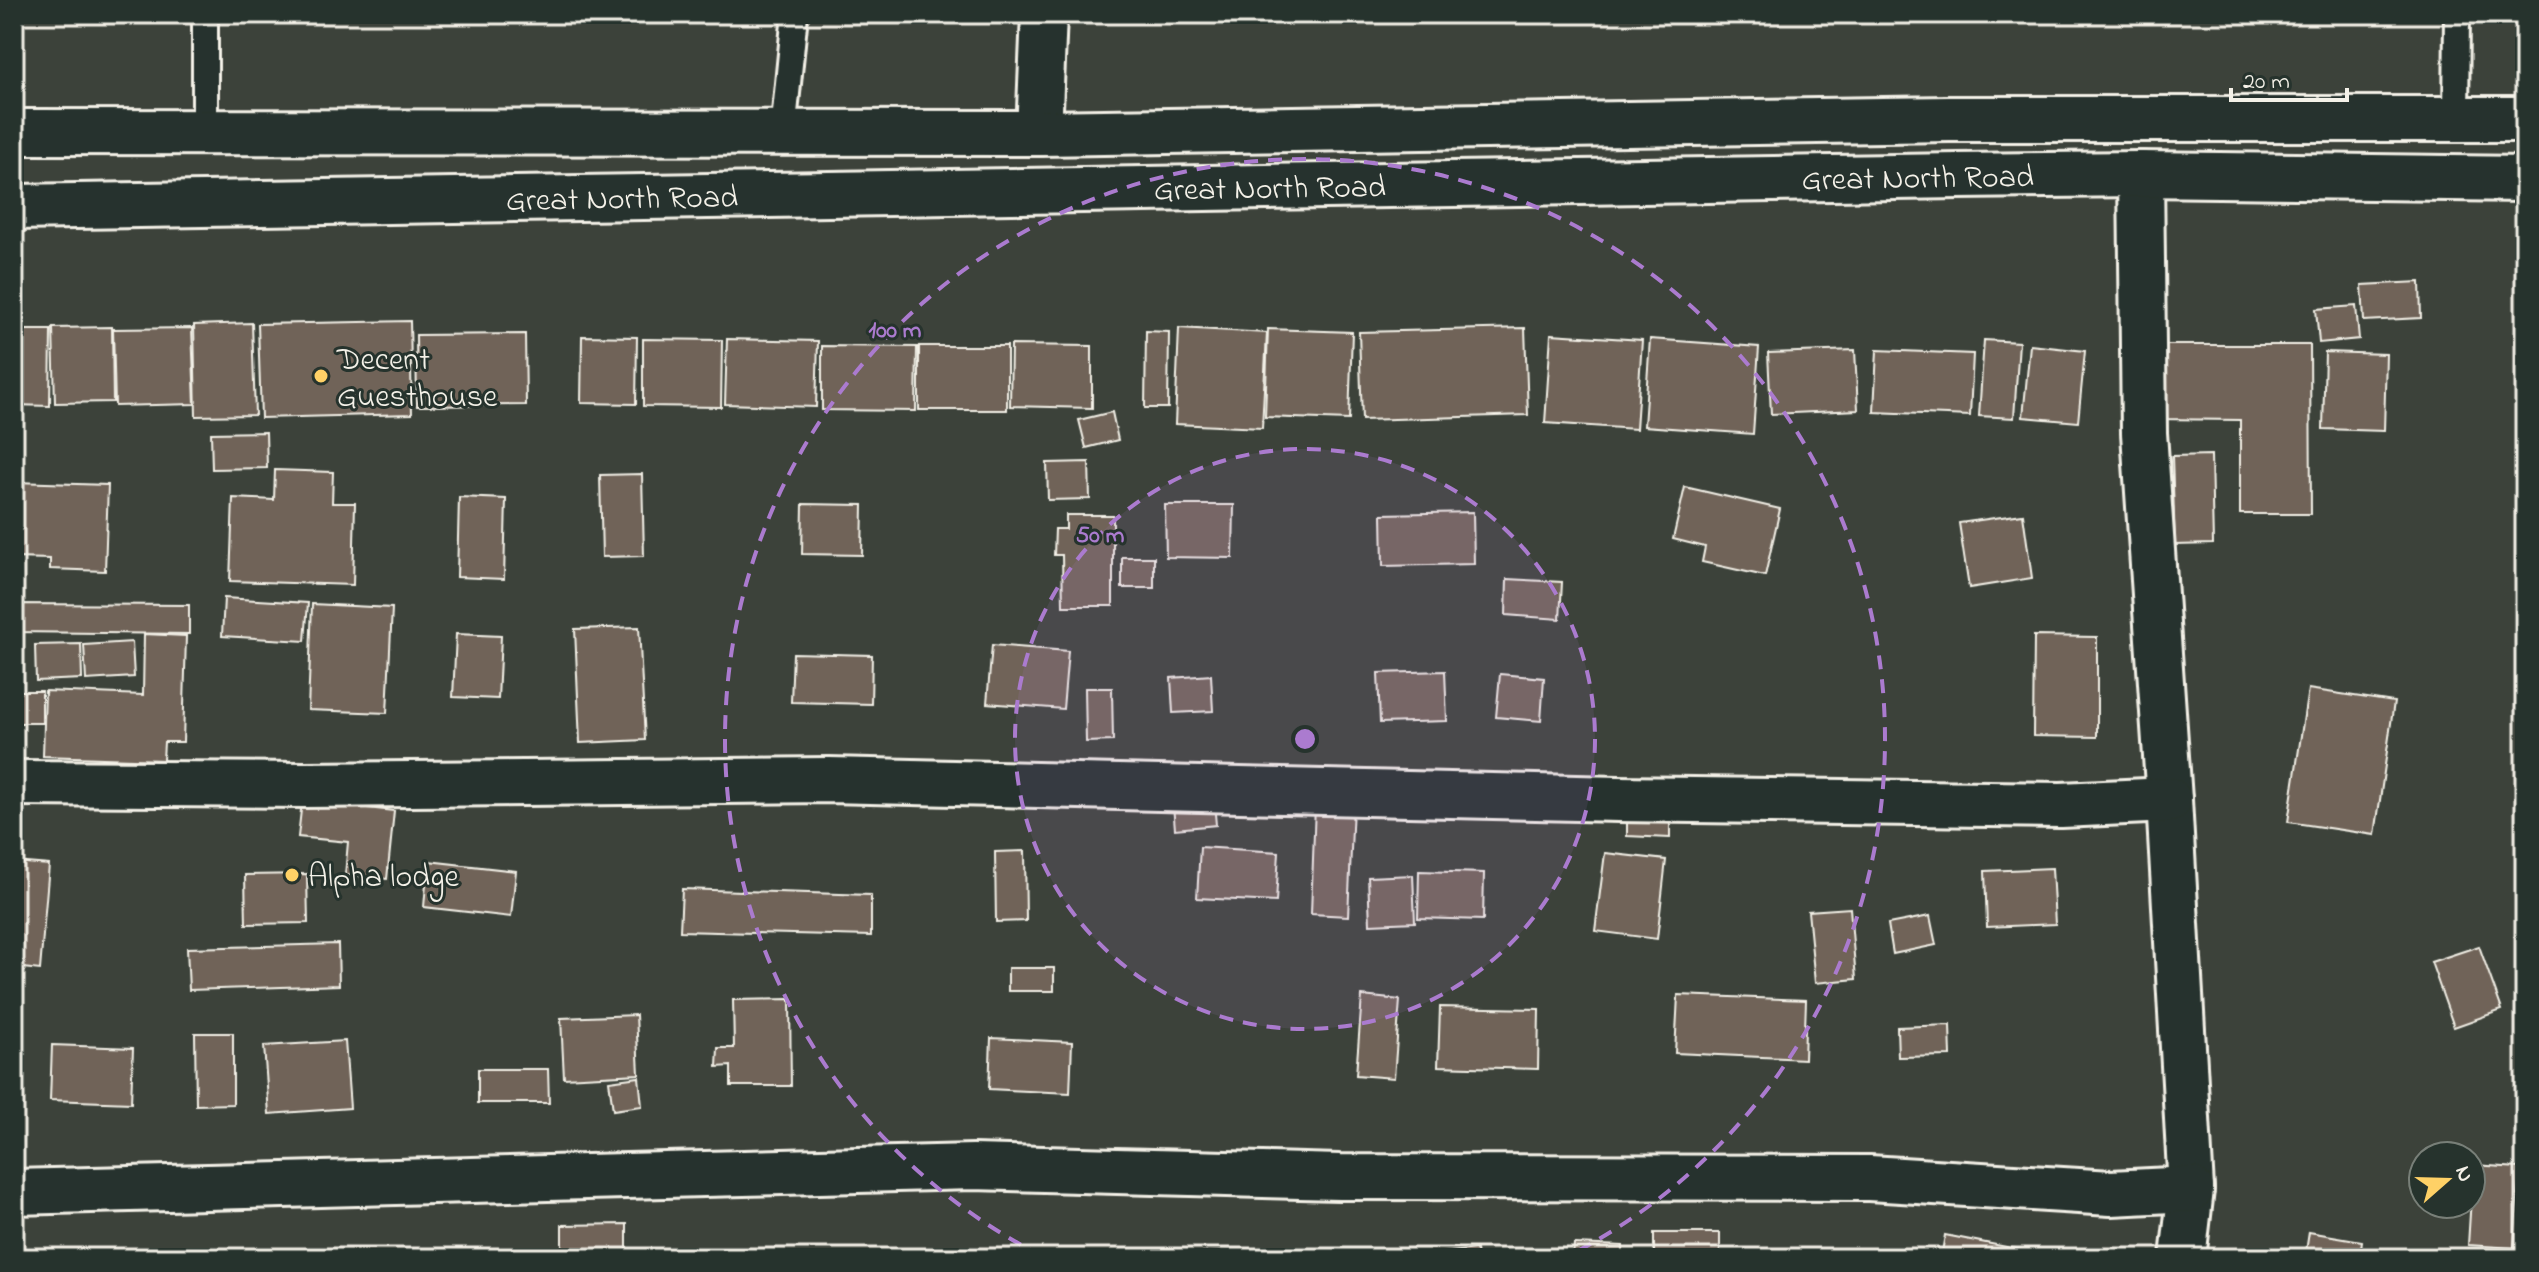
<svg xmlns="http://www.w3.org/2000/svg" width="2539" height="1272" viewBox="0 0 2539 1272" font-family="'Indie Flower',sans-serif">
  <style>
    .building { fill: #6f6459; stroke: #f4f1e8; stroke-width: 2 }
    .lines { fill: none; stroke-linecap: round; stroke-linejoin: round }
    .service-casing { stroke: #f4f1e8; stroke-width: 30 }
    .minor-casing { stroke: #f4f1e8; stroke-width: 50 }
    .trunk-casing { stroke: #f4f1e8; stroke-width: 50 }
    .service { stroke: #26332d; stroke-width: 24 }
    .minor { stroke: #26332d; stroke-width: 44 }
    .trunk { stroke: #26332d; stroke-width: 44 }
    .ring { fill: none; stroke: #ab7bcf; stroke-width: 4; stroke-dasharray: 14 10 }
    .poi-dot { fill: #ffd166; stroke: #26332d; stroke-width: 3 }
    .labels { text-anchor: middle; stroke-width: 6; stroke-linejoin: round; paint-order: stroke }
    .street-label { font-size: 32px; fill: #f4f1e8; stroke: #26332d }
    .poi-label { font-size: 32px; fill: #f4f1e8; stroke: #26332d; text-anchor: start }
    .centre { fill: #ab7bcf; stroke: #26332d; stroke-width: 4 }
    .ring-label { font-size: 24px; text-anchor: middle; font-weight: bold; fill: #ab7bcf; stroke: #26332d; stroke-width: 6; stroke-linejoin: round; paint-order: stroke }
  </style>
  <rect width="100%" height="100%" fill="#3c423a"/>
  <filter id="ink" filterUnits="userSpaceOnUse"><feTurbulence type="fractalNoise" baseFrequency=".0125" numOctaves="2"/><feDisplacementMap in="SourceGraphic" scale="16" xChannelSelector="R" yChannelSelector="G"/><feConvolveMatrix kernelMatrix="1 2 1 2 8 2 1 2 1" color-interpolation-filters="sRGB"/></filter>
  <g filter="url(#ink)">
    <g class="building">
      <path d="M2420 282 2421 318 2364 321 2362 285Z"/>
      <path d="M2356 306 2359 339 2319 343 2316 309Z"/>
      <path d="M410 321 412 414 261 418 258 324Z"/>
      <path d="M252 323 255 415 196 416 194 325Z"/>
      <path d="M112 327 113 402 55 403 53 328Z"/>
      <path d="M192 328 195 404 115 406 113 329Z"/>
      <path d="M1179 328 1267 333 1262 428 1175 424Z"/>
      <path d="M1525 328 1528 415 1362 420 1359 332Z"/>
      <path d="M1268 329 1352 332 1349 420 1265 417Z"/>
      <path d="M14 330H51L50 406 14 405Z"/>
      <path d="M1146 331 1169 332 1168 408H1145Z"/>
      <path d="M525 334 526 405 417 406 416 335Z"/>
      <path d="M1551 334 1642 340 1636 429 1545 423Z"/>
      <path d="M582 336 637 337 636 404 581 403Z"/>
      <path d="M643 339 722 340 721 407 643 406Z"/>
      <path d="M727 339 818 341 816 407 725 404Z"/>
      <path d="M1650 339 1759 347 1753 434 1644 426Z"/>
      <path d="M1984 340 2019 342 2014 418 1979 416Z"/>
      <path d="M1011 345 1092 346V408L1010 406Z"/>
      <path d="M2030 345 2085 351 2078 422 2023 417Z"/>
      <path d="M2157 345H2310L2311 514H2240V420L2157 419Z"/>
      <path d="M822 346 917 347 916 411 822 410Z"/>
      <rect x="919" y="346" width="88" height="64"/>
      <path d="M1855 350 1858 410 1771 414 1768 353Z"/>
      <path d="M1877 350 1973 354 1970 416 1874 412Z"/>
      <path d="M2325 352 2386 354 2384 431 2323 429Z"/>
      <path d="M1112 412 1118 440 1086 448 1079 420Z"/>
      <path d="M266 432 267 468 212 469 211 433Z"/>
      <path d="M2211 455 2213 544 2175 545 2172 456Z"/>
      <path d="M1089 462 1090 499 1048 500 1047 463Z"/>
      <path d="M275 470 333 472 332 503H355L353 585 230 581 233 498 274 500Z"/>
      <path d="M642 474 644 556 602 557 600 475Z"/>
      <path d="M14 482 108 485 105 571 50 569V559L14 558Z"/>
      <path d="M1685 487 1780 509 1765 576 1702 562 1705 547 1673 539Z"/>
      <path d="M459 497 506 499 504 579 457 577Z"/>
      <path d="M803 504 863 505 862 555 802 554Z"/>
      <path d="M1165 505H1234L1233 558 1166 557Z"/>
      <path d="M1473 512 1474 564 1383 566 1382 514Z"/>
      <path d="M2023 514 2032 578 1969 588 1959 523Z"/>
      <path d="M1066 515H1113V606H1063L1062 555H1054L1055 529H1066Z"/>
      <rect x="1122" y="557" width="32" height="31"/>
      <path d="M1507 579 1562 582 1560 619 1506 615Z"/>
      <path d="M224 598 308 603 305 641 222 636Z"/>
      <path d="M14 604 189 605V634L14 632Z"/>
      <path d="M312 604 392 608 387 713 308 710Z"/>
      <path d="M639 627 645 740 580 743 575 629Z"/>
      <path d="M144 634 186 636 183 742H164L163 760 43 756 45 691 143 695Z"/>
      <path d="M456 634 501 636 498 699 453 697Z"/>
      <path d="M2034 636 2097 637V737L2033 736Z"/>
      <path d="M132 642 134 677 86 680 84 645Z"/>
      <path d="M81 644 82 679 36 681 35 645Z"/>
      <path d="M992 645 1068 651 1063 709 987 703Z"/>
      <path d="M793 653 872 655 871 704 791 702Z"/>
      <path d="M1445 671 1447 721 1380 723 1378 673Z"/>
      <path d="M1500 674 1544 678 1541 721 1496 717Z"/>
      <path d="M1211 675 1213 711 1173 713 1171 678Z"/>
      <path d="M1085 688H1112L1113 741 1086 742Z"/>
      <path d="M2308 689 2394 702 2375 835 2288 822Z"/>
      <rect x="14" y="691" width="28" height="32"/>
      <path d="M302 801 394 811 387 879 345 875 348 842 298 837Z"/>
      <path d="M1214 802 1216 825 1175 829 1173 805Z"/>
      <path d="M1315 804 1353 806 1348 916 1311 914Z"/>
      <path d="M1627 816 1670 817V838L1627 836Z"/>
      <path d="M1200 847 1279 852 1276 902 1197 898Z"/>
      <path d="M1025 851 1026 921 996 922 995 852Z"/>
      <path d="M1605 853 1666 860 1657 939 1595 931Z"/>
      <path d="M428 861 516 871 511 917 424 907Z"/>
      <path d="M14 862 49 865 40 970 14 967Z"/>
      <path d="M2052 868 2055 924 1987 927 1985 871Z"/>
      <path d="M1419 871 1484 873 1483 920 1418 918Z"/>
      <path d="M307 874 308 923 246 924 245 875Z"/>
      <path d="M1413 875 1415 922 1370 924 1368 877Z"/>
      <path d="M682 889 871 895V936L680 931Z"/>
      <path d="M1850 908 1856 979 1815 983 1808 911Z"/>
      <path d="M1930 916 1936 945 1893 954 1888 924Z"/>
      <path d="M338 944 339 985 189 990 187 948Z"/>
      <path d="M2479 946 2502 1010 2454 1027 2431 962Z"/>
      <rect x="1008" y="968" width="46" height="23"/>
      <path d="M1678 995 1806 1000 1804 1059 1675 1053Z"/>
      <path d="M1362 996 1400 1000 1394 1078 1356 1075Z"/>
      <path d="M790 999 791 1086H731V1066L717 1067 718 1048H734L733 1000Z"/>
      <path d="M1440 1007 1539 1009 1538 1069 1438 1066Z"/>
      <path d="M636 1015 639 1074 564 1078 561 1018Z"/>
      <path d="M1950 1025 1951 1056 1898 1057 1897 1027Z"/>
      <path d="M195 1033H233V1104L196 1105Z"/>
      <path d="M991 1038 1072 1042 1070 1093 989 1089Z"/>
      <path d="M345 1041 350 1108 269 1114 264 1046Z"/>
      <path d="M52 1045 133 1048 131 1103 50 1100Z"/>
      <path d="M478 1069H548L549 1103H478Z"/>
      <path d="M639 1077 642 1106 613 1110 609 1081Z"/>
      <path d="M2473 1165 2519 1168 2514 1248 2468 1245Z"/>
      <path d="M627 1224V1258H562V1225Z"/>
      <path d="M2309 1232 2362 1241 2360 1258H2305Z"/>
      <rect x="1654" y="1233" width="66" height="25"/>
      <path d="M1945 1235 2022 1250 2020 1258H1941Z"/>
      <path d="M1574 1244 1623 1246V1258H1573Z"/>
      <path d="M941 1248 1043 1258H940Z"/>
      <path d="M1476 1249 1477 1258H1396Z"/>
      <path d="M425 1250 454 1251V1258H425Z"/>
      <rect x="495" y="1250" width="52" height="8"/>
      <path d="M1231 1251V1258L1142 1257Z"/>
      <path d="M742 1253 789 1254 788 1258H742Z"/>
    </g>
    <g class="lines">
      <defs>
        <g id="service">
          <path d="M2456 119 2457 14"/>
          <path d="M205 132V14"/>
          <path d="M783 133 795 14"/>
        </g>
        <g id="minor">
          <path d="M1039 133 1044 14"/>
          <path d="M2141 174 2144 433 2169 800 2191 1189 2183 1258"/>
          <path d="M14 783 304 785 829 780 1618 799 2061 805 2169 800"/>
          <path d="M14 1192 973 1167 1339 1177 1869 1178 2111 1193 2191 1189"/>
        </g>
        <g id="trunk">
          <path d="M14 132 1039 133 1949 119H2525"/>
          <path id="s1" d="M14 207 1958 176 2141 174 2525 179"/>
        </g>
      </defs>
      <use href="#service" class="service-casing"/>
      <use href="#minor" class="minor-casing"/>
      <use href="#trunk" class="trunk-casing"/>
      <use href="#service" class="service"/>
      <use href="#minor" class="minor"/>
      <use href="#trunk" class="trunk"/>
    </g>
  </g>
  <circle cx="1305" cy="739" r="290" fill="#ab7bcf" fill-opacity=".12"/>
  <g class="ring">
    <circle cx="1305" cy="739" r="290"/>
    <path d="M1042 1256A580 580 0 1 1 1568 1256"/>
  </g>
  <g class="poi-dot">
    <circle cx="321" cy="376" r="8"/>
    <circle cx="292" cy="875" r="8"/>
  </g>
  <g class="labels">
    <g class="street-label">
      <text dy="11" stroke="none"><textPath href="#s1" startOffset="1904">Great North Road</textPath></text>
      <text dy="11" stroke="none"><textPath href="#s1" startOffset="1256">Great North Road</textPath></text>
      <text dy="11" stroke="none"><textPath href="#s1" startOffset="608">Great North Road</textPath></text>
    </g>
    <g class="poi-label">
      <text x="337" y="369">Decent<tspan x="337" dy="37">Guesthouse</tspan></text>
      <text x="308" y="886">Alpha lodge</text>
    </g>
  </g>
  <circle cx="1305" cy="739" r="12" class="centre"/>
  <g class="ring-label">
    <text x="895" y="337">100 m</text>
    <text x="1100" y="542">50 m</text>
  </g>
  <rect width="2539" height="1272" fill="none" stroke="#26332d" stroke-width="48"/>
  <rect x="24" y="24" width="2491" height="1224" fill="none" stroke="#f4f1e8" stroke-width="3" filter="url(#ink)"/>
  <g transform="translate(2447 1180) rotate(70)"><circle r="38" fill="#26332d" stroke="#787f78" stroke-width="2"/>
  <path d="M0-6L14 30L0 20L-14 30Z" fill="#ffd166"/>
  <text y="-12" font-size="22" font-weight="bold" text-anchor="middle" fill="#f4f1e8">N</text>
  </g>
  <path d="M2231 88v12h116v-12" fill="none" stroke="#f4f1e8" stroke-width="4"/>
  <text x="2243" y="88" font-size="24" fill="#f4f1e8" stroke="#26332d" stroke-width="6" paint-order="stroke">20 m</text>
</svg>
